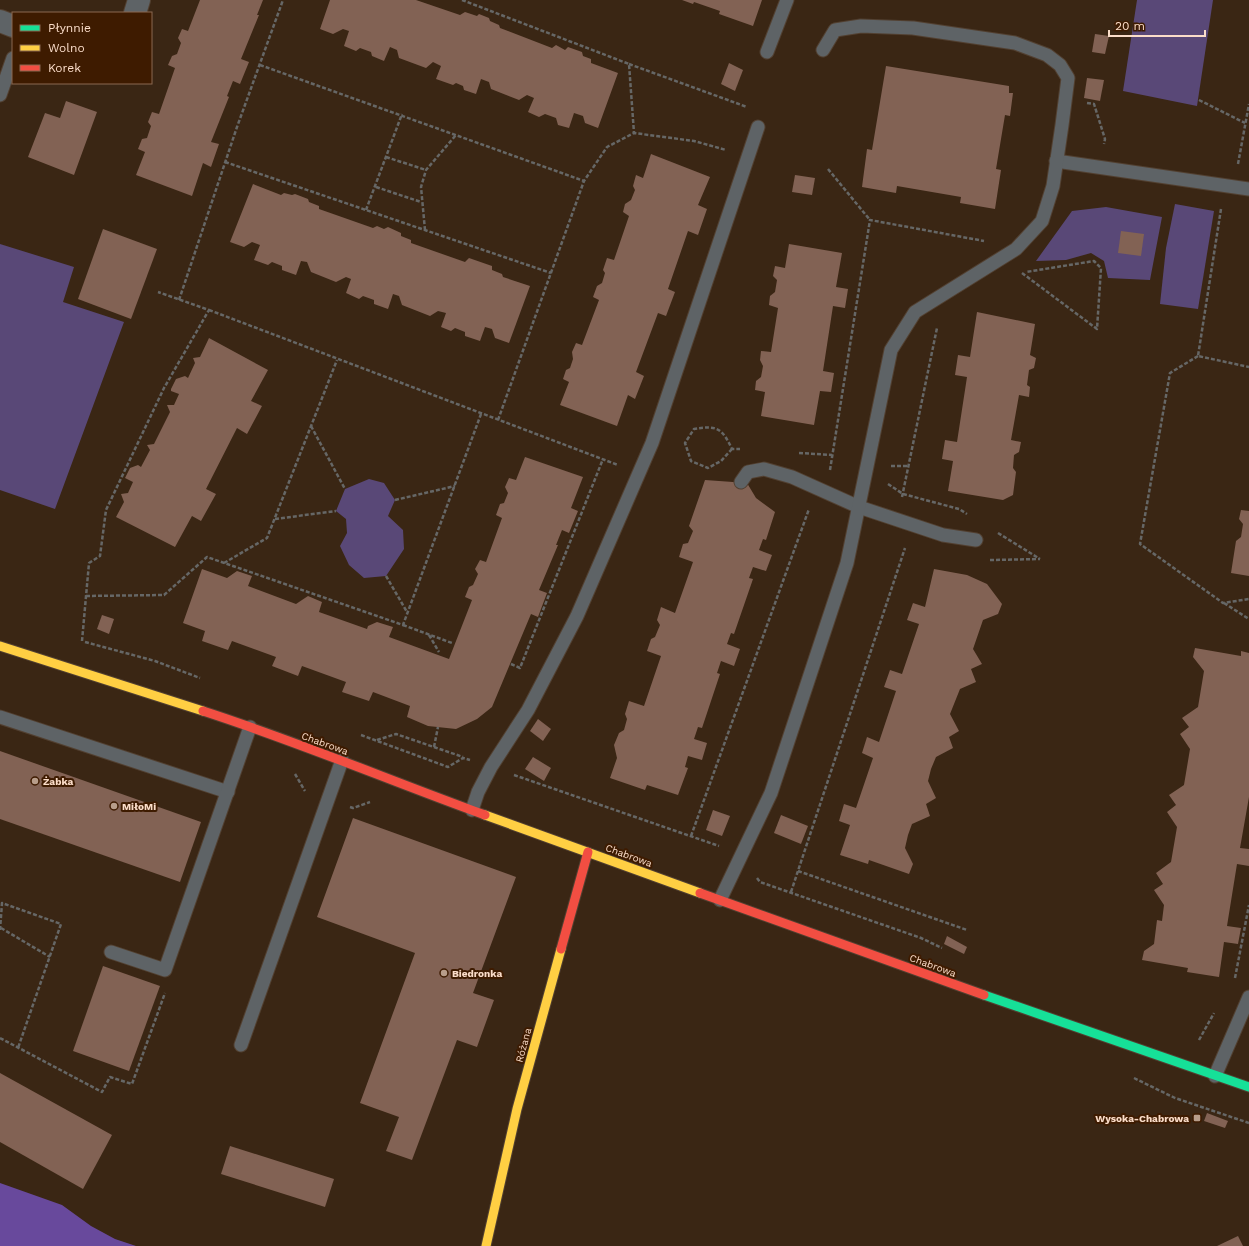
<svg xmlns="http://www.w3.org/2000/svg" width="1249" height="1246" viewBox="0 0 1249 1246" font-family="'Work Sans',sans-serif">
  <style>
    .green { fill: #594877 }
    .forest { fill: #68499c }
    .building { fill: #826254 }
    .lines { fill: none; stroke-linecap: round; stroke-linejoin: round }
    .lane-casing { stroke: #524031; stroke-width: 15 }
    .street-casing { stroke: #524031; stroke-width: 24 }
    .fast-casing { stroke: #524031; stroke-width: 11 }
    .slow-casing { stroke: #524031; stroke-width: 11 }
    .jam-casing { stroke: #524031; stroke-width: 11 }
    .path { stroke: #666766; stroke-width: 2.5; stroke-dasharray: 4 2; stroke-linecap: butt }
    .lane { stroke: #5e6366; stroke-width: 13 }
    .street { stroke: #5e6366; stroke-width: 22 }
    .fast { stroke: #16e098; stroke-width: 9 }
    .slow { stroke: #ffcf43; stroke-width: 9 }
    .jam { stroke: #f24e42; stroke-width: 9 }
    .poi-dot { fill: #b79d8a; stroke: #3e1b00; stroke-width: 1.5 }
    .labels { text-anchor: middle; stroke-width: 4; stroke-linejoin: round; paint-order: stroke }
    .street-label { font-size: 10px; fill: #fbddc9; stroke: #3e1b00 }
    .poi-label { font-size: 10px; font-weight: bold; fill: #fbddc9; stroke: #3e1b00; text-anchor: start }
  </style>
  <rect width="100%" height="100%" fill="#3a2614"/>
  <g class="green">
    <path d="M1137 0H1213L1197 106 1123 91Z"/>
    <path d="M1175 204 1214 211 1198 309 1160 304 1166 248Z"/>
    <path d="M1106 207 1162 217 1150 280 1108 278 1104 261 1091 253 1066 260 1036 261 1072 211Z"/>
    <path d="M0 244 74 267 63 302 124 322 55 509 0 490Z"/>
    <path d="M369 479 384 483 395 500 388 516 403 530 404 549 386 576 364 578 349 565 340 546 347 533 346 519 336 511 345 489Z"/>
  </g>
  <path class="forest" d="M0 1183 62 1205 91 1226 115 1239 136 1246H0Z"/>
  <g class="building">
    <path d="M200 0H263L257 15H259L241 59 249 62 240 84 233 81 227 96 229 97 211 142 219 144 211 167 203 163 192 196 136 175 145 152 138 149 142 139 147 138 151 126 148 122 152 112 159 114 175 68 168 65 172 56 177 54 181 43 178 38 182 29 188 31Z"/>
    <path d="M330 0H416L460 15 465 12 477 16 479 14 489 18 490 21 499 25 500 28 552 48 556 45 565 50 568 47 582 52 583 56 591 59V63L618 73 598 128 585 123 583 116 574 113 569 128 558 125 556 118 545 114 539 117 528 112 534 98 527 95 519 100 491 89 489 82 481 79 476 94 464 90 463 86 456 83 453 85 436 79 441 66 433 62 426 68 399 58 397 50 390 47 384 61 372 56 371 52 360 48 356 51 344 46 349 31 343 29 333 34 320 29Z"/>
    <path d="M682 0H762L753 26 719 14 720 11 694 2 693 4Z"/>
    <path d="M1095 34 1109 36 1105 54 1092 52Z"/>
    <path d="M729 63 743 70 735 91 721 84Z"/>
    <path d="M886 66 1009 86V93H1013L1010 116 1005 115 996 169 1001 170 995 209 960 203 961 197 897 186 896 193 862 187 867 149 872 150Z"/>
    <path d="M1087 78 1104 80 1100 101 1084 98Z"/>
    <path d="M66 101 97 112 74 175 28 157 45 113 60 118Z"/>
    <path d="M651 154 710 177 698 205 707 209 698 235 688 231 668 289 675 292 666 316 658 313 636 372 644 376 635 399 628 395 617 426 560 405 569 382 563 379 566 370 570 368 573 359 572 352 576 343 582 345 599 300 593 297 597 286 602 283 605 273 603 270 607 258 614 260 629 216 623 212 625 204 631 200 635 190 633 186 636 175 643 178Z"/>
    <path d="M795 175 815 178 812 195 792 192Z"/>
    <path d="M253 184 281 195 284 193 292 195 295 194 308 199 309 202 319 206V209L373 228 377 226 384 229 388 227 401 233V236L411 240V243L465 262 469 258 492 266V270L502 274 503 277 530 286 509 343 495 338 492 329 485 327 480 341 465 336V332L455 328 451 331 441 327 446 313 438 311 430 316 402 305 399 296 393 294 388 309 374 304V300L363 296 359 299 346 293 351 279 346 277 336 282 311 272 307 262 301 261 296 275 282 270V266L272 262 268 265 254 260 260 245 252 242 244 247 230 242Z"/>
    <path d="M103 229 157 249 131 319 78 299Z"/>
    <path d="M1121 231 1144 234 1141 256 1118 253Z"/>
    <path d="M789 244 842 253 836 287 848 289 845 308 833 306 823 371 834 373 831 392 820 391 814 425 761 416 765 392 755 390 756 381 761 377 763 366 760 360 761 351 771 352 778 308 769 305 770 296 775 292 777 280 773 276 775 266 785 268Z"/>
    <path d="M977 312 1035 324 1030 355 1036 358 1034 368 1029 370 1027 385 1030 387 1029 397 1019 395 1011 440 1021 442 1019 452 1014 455 1013 468 1016 472 1013 495 1003 500 948 491 953 461 942 459 945 440 957 442 967 377 955 375 958 355 970 357Z"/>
    <path d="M209 338 268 370 251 401 262 406 247 434 237 428 206 489 216 494 201 521 192 516 175 547 116 517 124 502 121 494 128 493 133 482 125 478 130 468 138 465 141 467 150 450 147 445 154 444 170 412 167 405H174L179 394 171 391V389L176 379 185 376 188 378 195 363 193 358 200 357Z"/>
    <path d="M525 457 583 477 571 508 578 511 569 533 562 530 556 545H558L539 590 547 593 538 617 531 614 492 707 477 719 456 729 428 726 407 717 410 706 373 692 369 701 342 692 346 682 302 666 298 676 272 666 276 657 232 641 228 650 202 641 205 631 183 623 202 569 227 578 237 571 252 576 248 586 296 604 308 596 322 602 319 612 367 629 368 626 377 622 393 627 389 637 449 659 472 600 465 597 469 587 473 585 478 574 475 569 480 560 486 562 502 518 496 515 500 504 504 503 508 493 505 487 509 478 516 480Z"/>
    <path d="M705 480 747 483 756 498 775 512 766 540 763 539 759 550 772 555 766 571 753 567 749 578 753 579 734 634 731 633 727 644 740 649 734 666 721 661 717 673 720 674 702 728 698 727 694 739 707 743 702 760 688 756 685 767 688 768 678 795 647 785 645 790 610 778 617 758 614 745 619 733 624 730 627 719 625 714 629 701 644 706 661 656 647 651 651 639 655 637 660 625 657 620 661 607 675 613 693 562 679 557 683 544 688 543 693 531 689 526Z"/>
    <path d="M1241 510 1249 511V576L1231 573 1236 541 1241 537 1243 524 1239 519Z"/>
    <path d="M934 569 967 575 987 584 1002 604 998 614 983 620 973 649 982 664 971 669 976 682 960 689 950 714 959 731 949 737 953 748 936 757 931 769 928 781 936 798 926 804 930 816 912 824 908 835 905 848 913 864 909 874 869 860 868 864 840 855 850 825 839 821 844 804 856 808 873 758 862 753 867 737 879 742 896 691 884 687 890 670 902 674 919 624 907 620 913 603 925 607Z"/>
    <path d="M102 615 114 619 109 634 97 629Z"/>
    <path d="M1195 648 1241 656V651L1249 653V797L1240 848 1249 849V866L1237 864 1227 926 1241 928 1238 944 1224 942 1219 977 1187 972 1188 968 1142 960 1144 951 1154 944 1157 920 1162 921 1164 905 1154 890 1163 884 1156 873 1171 862 1177 827 1167 812 1176 805 1169 795 1184 785 1190 749 1180 734 1189 727 1182 718 1198 707 1204 671 1193 657Z"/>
    <path d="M538 719 551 729 543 741 530 731Z"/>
    <path d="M0 751 201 822 180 882 0 819Z"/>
    <path d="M533 757 551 768 544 781 525 769Z"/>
    <path d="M713 810 730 816 722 836 706 830Z"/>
    <path d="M781 815 808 826 801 844 774 833Z"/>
    <path d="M353 818 516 877 473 993 494 1000 477 1047 457 1040 412 1160 386 1151 399 1117 360 1103 415 953 317 917Z"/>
    <path d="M947 936 967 947 964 954 944 944Z"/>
    <path d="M103 966 160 986 129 1071 73 1051Z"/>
    <path d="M0 1073 112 1135 83 1189 0 1142Z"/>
    <path d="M1207 1113 1228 1121 1225 1128 1204 1121Z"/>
    <path d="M230 1146 334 1179 325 1207 221 1174Z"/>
    <path d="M1238 1236 1243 1246H1217Z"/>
  </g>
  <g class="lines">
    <defs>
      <g id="lane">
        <path d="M767 52 787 0"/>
        <path d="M0 95 13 58"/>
        <path d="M1056 161 1249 189"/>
        <path d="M741 482 748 472 764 469 792 477 859 507 943 535 976 540"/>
        <path d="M0 717 228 792"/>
        <path d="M472 810 478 792 491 767 528 710 577 616 652 443 758 127"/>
        <path d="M720 900 771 793 847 563 891 350 915 312 1016 249 1042 221 1053 186 1062 125 1068 78 1060 65 1047 55 1015 43 913 28 861 26 835 30 823 50"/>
        <path d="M111 952 165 970 250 727"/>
        <path d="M241 1045 342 760"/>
        <path d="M1215 1076 1249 997"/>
      </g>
      <g id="street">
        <path d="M135 13 139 0"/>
        <path d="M0 21 13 26"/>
      </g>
      <path id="fast" d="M984 995 1249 1087"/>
      <g id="slow">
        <path d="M0 646 203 711"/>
        <path d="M485 815 700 893"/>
        <path d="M486 1246 517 1109 561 949"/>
      </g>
      <g id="jam">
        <path d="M203 711C299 742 391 781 485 815"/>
        <path d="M700 893 984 995"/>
        <path d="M561 949 588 852"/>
      </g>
    </defs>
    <use href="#lane" class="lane-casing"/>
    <use href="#street" class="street-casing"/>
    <use href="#fast" class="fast-casing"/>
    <use href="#slow" class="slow-casing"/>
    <use href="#jam" class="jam-casing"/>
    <g class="path">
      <path d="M462 0 629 64 634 133"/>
      <path d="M629 64 747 107"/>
      <path d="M260 65 584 181 607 147 634 133 694 141 726 150"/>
      <path d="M1199 100 1245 123"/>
      <path d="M1087 103 1094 104 1105 139 1104 144"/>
      <path d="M386 157 426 170"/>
      <path d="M225 162 551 273"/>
      <path d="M1238 164 1249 104"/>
      <path d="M828 169 870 220"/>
      <path d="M376 187 421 202"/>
      <path d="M1221 209 1198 356 1249 367"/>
      <path d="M366 210 402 114"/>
      <path d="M425 230 421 187 426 170 456 135"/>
      <path d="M1022 273 1097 329 1101 268 1094 261 1026 272"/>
      <path d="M179 300 237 127 283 0"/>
      <path d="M209 310 618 465"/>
      <path d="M1198 356 1170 373 1140 544 1223 603 1249 599"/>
      <path d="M498 420 584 181"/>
      <path d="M311 426 345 489"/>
      <path d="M732 449 721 461 708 468 691 461 685 443 694 429C717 425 722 428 732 449H740"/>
      <path d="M799 453 832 455"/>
      <path d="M891 466H908"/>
      <path d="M830 470 870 220 984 241"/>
      <path d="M888 484 903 494 959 509 967 514"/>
      <path d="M902 497 937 328"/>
      <path d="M395 500 455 486"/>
      <path d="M275 519 336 511"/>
      <path d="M998 533 1040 559"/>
      <path d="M990 560 1040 559"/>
      <path d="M224 563 267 538 337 360"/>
      <path d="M386 576 407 612"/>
      <path d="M86 596 164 595 207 557 403 625 481 414"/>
      <path d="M1224 603 1249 619"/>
      <path d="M403 625 452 643"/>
      <path d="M429 635 439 652"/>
      <path d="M82 641 89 563 100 556 106 510 164 388 209 310 158 292"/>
      <path d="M85 642 155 661 200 678"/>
      <path d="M511 664 520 668 603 459"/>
      <path d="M361 735 448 767 463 758 470 760"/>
      <path d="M377 740 396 734 463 757"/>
      <path d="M434 747 438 727"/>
      <path d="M295 774 305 791"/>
      <path d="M514 775 719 846"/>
      <path d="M350 807 353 808 370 802"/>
      <path d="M691 836 809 509"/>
      <path d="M798 871 967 930"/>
      <path d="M757 878 760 882 921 938 942 948"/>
      <path d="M791 892 905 548"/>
      <path d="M1 928 50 957"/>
      <path d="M0 930 2 903 61 924 18 1048"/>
      <path d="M1235 978 1249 905"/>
      <path d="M0 1038 102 1092 110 1077 132 1084 165 993"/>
      <path d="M1199 1040 1214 1013"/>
      <path d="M1134 1078 1175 1098 1249 1123"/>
    </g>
    <use href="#lane" class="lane"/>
    <use href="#street" class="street"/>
    <use href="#fast" class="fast"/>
    <use href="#slow" class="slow"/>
    <use href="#jam" class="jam"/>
  </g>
  <g class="poi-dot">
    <circle cx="35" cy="781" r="4"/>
    <circle cx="114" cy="806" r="4"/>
    <circle cx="444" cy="973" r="4"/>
    <rect x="1193" y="1114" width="8" height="8" rx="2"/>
  </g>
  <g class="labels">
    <g class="street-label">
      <text transform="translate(325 743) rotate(20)" y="4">Chabrowa</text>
      <text transform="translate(629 855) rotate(20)" y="4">Chabrowa</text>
      <text transform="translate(933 965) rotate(20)" y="4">Chabrowa</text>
      <text transform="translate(523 1045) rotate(-75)" y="4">Różana</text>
    </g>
    <g class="poi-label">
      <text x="43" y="785">Żabka</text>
      <text x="122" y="810">MiłoMi</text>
      <text x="452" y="977">Biedronka</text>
      <text x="1189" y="1122" text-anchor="end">Wysoka-Chabrowa</text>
    </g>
  </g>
  <rect x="12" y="12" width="140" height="72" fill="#3e1b00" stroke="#8a6950"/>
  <rect x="20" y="25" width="20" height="6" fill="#16e098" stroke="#8a6950"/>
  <text x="48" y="32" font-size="12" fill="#fbddc9">Płynnie</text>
  <rect x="20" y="45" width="20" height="6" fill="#ffcf43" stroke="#8a6950"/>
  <text x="48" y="52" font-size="12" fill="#fbddc9">Wolno</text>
  <rect x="20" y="65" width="20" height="6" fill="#f24e42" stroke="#8a6950"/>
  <text x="48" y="72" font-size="12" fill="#fbddc9">Korek</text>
  <path d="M1109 30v6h96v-6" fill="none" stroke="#fbddc9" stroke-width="2"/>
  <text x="1115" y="30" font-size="12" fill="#fbddc9" stroke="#3e1b00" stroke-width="3" paint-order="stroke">20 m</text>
</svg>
